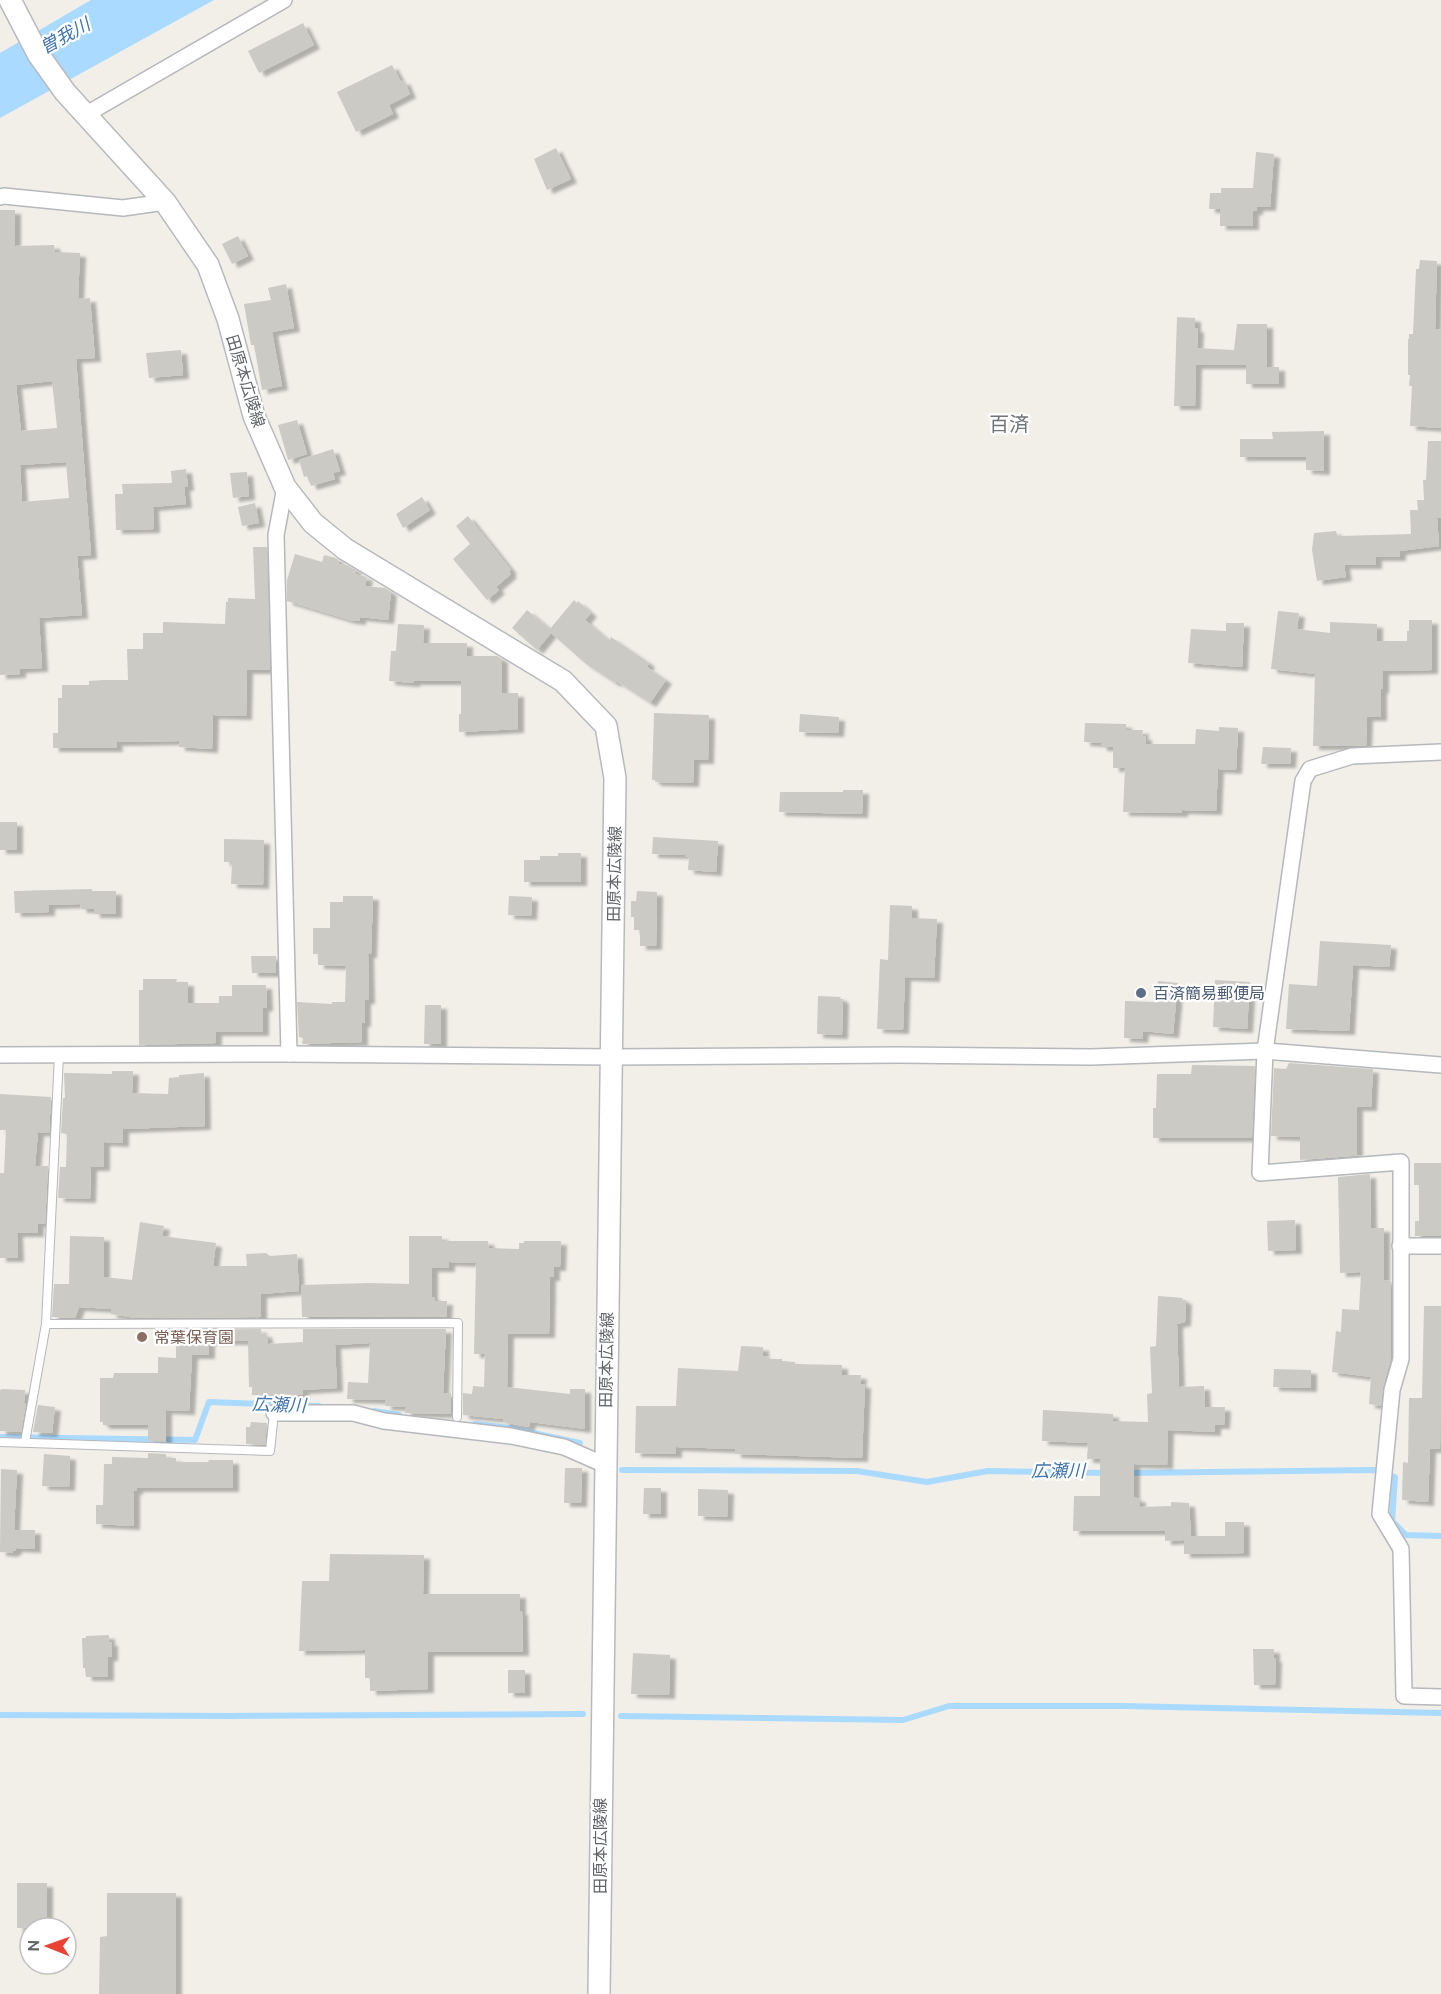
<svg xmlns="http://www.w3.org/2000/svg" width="1441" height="1994" viewBox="0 0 1441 1994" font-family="Ubuntu,'Noto Sans JP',sans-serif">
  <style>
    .water { fill: #aadaff }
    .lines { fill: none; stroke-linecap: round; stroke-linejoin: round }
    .stream { stroke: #aadaff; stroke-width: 6 }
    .building { fill: #cccac5; fill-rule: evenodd; filter: url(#shadow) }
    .service-casing { stroke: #b5b8bc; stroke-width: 10 }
    .minor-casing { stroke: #b5b8bc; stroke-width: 18 }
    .secondary-casing { stroke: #b6babf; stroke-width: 24 }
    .service { stroke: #fff; stroke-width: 8 }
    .minor { stroke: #fff; stroke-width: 15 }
    .secondary { stroke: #fff; stroke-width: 21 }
    .service-dot { fill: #5c6f8a; stroke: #fff; stroke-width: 2 }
    .education-dot { fill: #8d6e63; stroke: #fff; stroke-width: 2 }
    .labels { text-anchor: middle; stroke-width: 4.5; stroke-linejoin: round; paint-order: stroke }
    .street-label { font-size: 16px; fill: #5f6368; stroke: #fff }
    .service-label { font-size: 16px; fill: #4e5e75; stroke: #fff; text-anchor: start }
    .education-label { font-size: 16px; fill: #785e54; stroke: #fff; text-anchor: start }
    .water-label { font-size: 18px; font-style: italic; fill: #4174aa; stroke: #fff }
    .quarter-label { font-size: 20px; fill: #70757a; stroke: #fff }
  </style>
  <defs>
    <filter id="shadow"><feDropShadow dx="6" dy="4" stdDeviation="1.5" flood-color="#0004"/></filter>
  </defs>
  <rect width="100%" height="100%" fill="#f1efe8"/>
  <path class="water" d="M91 0H214L0 118V53Z"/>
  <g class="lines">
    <g class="stream">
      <path d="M374 1411 399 1415"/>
      <path d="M475 1424 509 1428 580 1443"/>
      <path d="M0 1437 195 1440 209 1402 319 1406"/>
      <path d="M622 1470 857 1471 927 1482 988 1471 1108 1473"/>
      <path d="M1127 1473 1374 1470 1395 1477 1392 1521 1406 1535 1441 1536"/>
      <path d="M0 1715 232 1716 583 1714"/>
      <path d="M621 1716 903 1720 949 1706H1123L1441 1713"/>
    </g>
  </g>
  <g class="building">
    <path d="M303 23 314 45 259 73 248 51Z"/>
    <path d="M392 65 401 82 404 80 410 94 389 105 393 114 356 132 337 92Z"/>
    <path d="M556 148 571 179 547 190 534 159Z"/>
    <path d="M1256 152 1274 154 1270 207H1257V211H1253V226H1220V209H1209L1210 193H1221V188H1253Z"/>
    <path d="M0 210H15V246L54 245 55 252 80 253 78 299 90 298 95 358 76 359 91 555 77 556 82 615 39 618 42 668 20 669V674L0 675ZM52 381 57 428 21 431 16 385ZM66 462 69 498 22 502 20 465Z"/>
    <path d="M238 236 248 256 232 264 222 244Z"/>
    <path d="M1420 260 1437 261 1435 329H1441V428L1410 426 1412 386H1409L1410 375H1408V339H1409V334H1413L1416 269H1419Z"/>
    <path d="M286 284 294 328 272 332 282 386 262 390 254 345H251L244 304 271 300 268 288Z"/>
    <path d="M1177 317 1195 318V328L1198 329 1197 348 1234 350 1237 324H1267V367H1279V384H1246V365H1196L1195 406H1174Z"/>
    <path d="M181 350 183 375 149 378 146 353Z"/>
    <path d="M297 420 307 454 288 460 278 425Z"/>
    <path d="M1324 431V471L1306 470V457H1240V439H1273L1272 432Z"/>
    <path d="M1428 441H1441V518H1437L1439 546 1400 551V557H1376V565H1344L1346 577 1317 581 1312 550 1314 533 1336 531 1337 535 1340 536 1411 534 1410 510H1418L1417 500H1424L1423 480H1426Z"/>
    <path d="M333 449 340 471 333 473 335 479 311 486 307 476 304 477 299 460Z"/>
    <path d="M186 469 188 487H184L186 504 153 507 154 529 116 530 115 494H123L122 484 172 483 171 471Z"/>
    <path d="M247 472 249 496 233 498 230 473Z"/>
    <path d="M422 497 430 510 403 528 396 514Z"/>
    <path d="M255 503 259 523 242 526 238 507Z"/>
    <path d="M468 516 511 570 509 572 511 574 496 587 499 590 487 600 453 559 470 544 456 526Z"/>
    <path d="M253 547H267L270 670H247L246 716 213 715 212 749 179 747V741L116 742 117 748H53V733H58V698H62V685H89V681L103 680H128L127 649H143V633H163V622L225 624 226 602H228V598L255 599Z"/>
    <path d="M295 554 322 562 324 555 336 558 339 561V564L347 565 356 570 355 574 367 577 365 586 385 588 391 592 388 620 360 617V621L350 620 287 601V580Z"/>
    <path d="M574 600 577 603 578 601 591 613 585 620 609 641 611 637 649 663 647 667 666 680 650 703 616 681 615 683 586 664 551 633 537 650 512 628 527 610 550 629Z"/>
    <path d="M1278 611 1299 613 1297 629 1330 633V622L1377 624V641H1407V631H1409V620H1432V670L1383 671V689H1381V717H1367L1366 746H1313L1315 674 1271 669Z"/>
    <path d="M1226 623H1244L1242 667 1188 663 1191 629 1226 631Z"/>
    <path d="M398 624 424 625 423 643H467V656H497L502 659V693H518V729L459 732V714H461V681H414V683L389 681 391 651H396Z"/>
    <path d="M654 713 709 715 708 760H694L693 783 655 782V780H652Z"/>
    <path d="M800 714 839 717 838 733 799 732Z"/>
    <path d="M1085 723 1126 724V730H1143L1142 736H1146V744H1195L1196 729 1219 731V727L1238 728 1236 770 1218 769 1216 811 1182 810V813L1123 812 1125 768H1113V747H1101V743L1084 742Z"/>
    <path d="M1263 747 1291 748 1290 764H1261Z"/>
    <path d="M843 790H863L862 814 779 812 780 792H843Z"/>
    <rect x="0" y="822" width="17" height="28"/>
    <path d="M653 837 718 841 716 872 688 870 689 857 685 856 686 855 652 854Z"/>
    <path d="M224 839 264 840 263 885 231 884 232 862H224Z"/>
    <path d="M558 853H581V882H524V860H540V856H558Z"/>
    <path d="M92 889V891H116V914H94V909H81L80 904 49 905V912L15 913 14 891Z"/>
    <path d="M637 891 657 892 656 946H640V930H634V917H631V901H636Z"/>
    <path d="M343 896H373L371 954H368L369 1000H365V1023H362V1042L302 1044 303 1038 299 1037 297 1002 332 1004V1002H345L346 966 318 965V954H313V928H330V902H343Z"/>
    <path d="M509 896 532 897 531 916 508 915Z"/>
    <path d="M890 905 912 906V918L937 919 934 978 905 977 903 1030 877 1029 880 959 888 960Z"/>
    <path d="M1320 941 1391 945 1389 967 1353 965 1349 1031 1286 1029 1289 984 1317 986Z"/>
    <path d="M251 956H276V973H252Z"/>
    <path d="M143 979H177L176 982H188V1003H219V996H232V985H266L267 1007 263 1008V1032H216V1043L139 1045V990H143Z"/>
    <path d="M1215 980 1250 982 1247 1029 1213 1027Z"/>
    <path d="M1158 981 1178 983 1173 1034 1143 1031 1142 1039 1124 1038 1125 1001 1156 1002Z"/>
    <path d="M818 996 841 997 840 999H843L842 1035 817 1034Z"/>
    <path d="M425 1005H441V1044H424Z"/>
    <path d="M1289 1063 1373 1069 1371 1107H1357V1155H1365L1300 1160V1137L1271 1136 1274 1068 1286 1069Z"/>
    <path d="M1192 1065 1255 1066 1252 1138H1153V1108H1156L1157 1074H1191Z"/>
    <path d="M112 1071H133L132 1093 168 1094 169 1078 179 1077V1075L204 1073 205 1126 123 1129V1143L104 1142V1167H91L90 1199 58 1198 60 1167H66L67 1134 61 1133 63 1098H65L64 1073 112 1074Z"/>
    <path d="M0 1094 51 1097 49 1133 38 1132 35 1166H48L45 1224 38 1223V1233H17L18 1258H0V1173H4L6 1130H0Z"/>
    <path d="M1414 1163H1441V1236H1415V1221H1419V1185H1414Z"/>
    <path d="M1370 1174 1371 1228H1384V1280L1391 1281V1358L1383 1387 1381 1406 1369 1404 1371 1377 1332 1372 1336 1331 1341 1332 1342 1309 1359 1310 1361 1274 1360 1272 1340 1273 1338 1177Z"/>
    <path d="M1295 1220 1296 1250 1268 1251 1267 1221Z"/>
    <path d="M140 1222 164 1226 162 1236 216 1243 213 1266H247L246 1254 266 1253 270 1256 297 1254 299 1291 261 1294V1317L136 1318 111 1314V1309L79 1307 75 1318 52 1317 54 1284H69L70 1236 104 1237V1277L132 1280Z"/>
    <path d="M409 1236H442V1241H488L489 1248 519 1249V1243H524V1241H561L560 1267H554V1277H550L549 1334H508L507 1387 570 1394V1389H585V1429L530 1422 529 1427 503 1422V1419L463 1415V1393L472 1394 473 1386 484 1387 485 1354H474L476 1263 449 1262V1268H432V1297H435V1301H447L446 1317H302L301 1285 370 1283 409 1284Z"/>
    <path d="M1158 1296 1183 1298 1182 1300H1186L1185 1322 1177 1324 1179 1387 1204 1386 1205 1407H1225L1224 1425H1215V1432L1168 1430 1167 1465 1134 1464V1497L1140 1499V1507L1171 1506V1502L1189 1503 1191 1536H1225V1522H1244V1553L1184 1554V1540L1165 1541V1531H1073L1074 1496H1100V1459H1087L1088 1443 1042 1441 1043 1410 1113 1414V1421L1148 1422 1147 1394 1152 1393 1150 1347 1156 1346Z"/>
    <path d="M1424 1306H1441L1440 1449H1430L1428 1502 1402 1500 1403 1462 1408 1463 1409 1398H1422Z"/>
    <path d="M261 1329V1334L266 1333 268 1344 303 1342V1329H446L443 1393H451V1414L405 1413V1407L385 1406 386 1400 347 1399 348 1382 368 1383 370 1343 335 1345 337 1388 303 1390V1395H252V1387H249L248 1341H209V1355H192L189 1411 166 1410V1442L148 1441V1425H103V1422H100V1378H113L114 1373H158V1357L176 1358V1330Z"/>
    <path d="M741 1346 763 1347V1356L769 1357V1359H782V1361L795 1362V1364L842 1365V1375H861L860 1384H865L862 1458 735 1454V1449L676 1447V1454L635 1453 636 1406H676L678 1368 738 1371Z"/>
    <path d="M1274 1369 1311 1370V1388L1273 1387Z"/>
    <path d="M2 1389 25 1390 24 1403H26L21 1432 0 1431V1390Z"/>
    <path d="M38 1405 55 1407 52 1433 33 1432Z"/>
    <path d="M251 1422 267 1423 265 1445 246 1444V1427H250Z"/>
    <path d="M148 1453 166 1454V1458H176V1462H208L209 1460H233V1488H137V1491L134 1490V1526L96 1524V1505H103L104 1464H112V1457L148 1458Z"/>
    <path d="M44 1454 70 1456 69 1487 42 1486Z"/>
    <path d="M565 1468H582L581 1503H564Z"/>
    <path d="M1 1469 17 1470 14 1530H35V1549L16 1548V1551H13V1553L0 1552Z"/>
    <path d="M644 1488H661V1514H643Z"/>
    <path d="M698 1489 728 1490 727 1517 698 1516Z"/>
    <path d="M330 1554 424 1555 423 1594H520V1611H522L523 1652H428V1689L370 1691V1678H365V1650L299 1651 302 1581H329Z"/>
    <path d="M109 1635V1642H112V1657H108V1677H86L85 1668H83L82 1638H86V1636Z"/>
    <path d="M1253 1649H1274V1658H1276L1275 1685H1254Z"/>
    <path d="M633 1653 670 1655 669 1695 631 1694Z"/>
    <rect x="508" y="1670" width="17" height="23"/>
    <rect x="17" y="1883" width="30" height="45"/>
    <path d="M107 1893H176V1994H99L100 1937 107 1936Z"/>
  </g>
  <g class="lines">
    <defs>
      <g id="service">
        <path d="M46 1324 458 1323 457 1417"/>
        <path d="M0 1442 270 1451 274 1413"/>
        <path d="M25 1442 46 1324 59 1055"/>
      </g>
      <g id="minor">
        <path d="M85 115 284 0"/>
        <path d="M0 197 4 196 123 208 165 202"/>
        <path d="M285 487 276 535 289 1054"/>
        <path d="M1441 752 1352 756 1310 769 1303 781 1265 1051 1260 1173 1401 1162V1359L1392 1390 1380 1514 1401 1549 1404 1696 1441 1697"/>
        <path d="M0 1055 289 1054 611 1057 899 1055 1091 1057 1265 1051 1441 1065"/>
        <path d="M1400 1246H1441"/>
        <path d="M274 1413H353L384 1421 511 1436 564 1447 605 1465"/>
      </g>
      <path id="secondary" d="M10 0 38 54 65 92 165 202 208 265 228 319 254 416 285 487 313 523 345 549 563 681 606 726 615 778 599 1994"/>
    </defs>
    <use href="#service" class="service-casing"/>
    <use href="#minor" class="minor-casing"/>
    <use href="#secondary" class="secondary-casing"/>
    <use href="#service" class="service"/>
    <use href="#minor" class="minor"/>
    <use href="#secondary" class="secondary"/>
  </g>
  <circle class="service-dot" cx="1141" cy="993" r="6"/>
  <circle class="education-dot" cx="142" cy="1337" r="6"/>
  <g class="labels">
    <g class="street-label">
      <text transform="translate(246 381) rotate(73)" y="6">田原本広陵線</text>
      <text transform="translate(614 874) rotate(-89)" y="6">田原本広陵線</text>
      <text transform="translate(606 1360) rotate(-89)" y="6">田原本広陵線</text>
      <text transform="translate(600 1846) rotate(-90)" y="6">田原本広陵線</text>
    </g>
    <g class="service-label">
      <text x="1153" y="999">百済簡易郵便局</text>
    </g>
    <g class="education-label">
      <text x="154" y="1343">常葉保育園</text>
    </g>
    <g class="water-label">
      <text transform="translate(65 36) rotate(-29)" y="6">曽我川</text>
      <text transform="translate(279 1405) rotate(2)" y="6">広瀬川</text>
      <text x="1058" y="1477">広瀬川</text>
    </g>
    <g class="quarter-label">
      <text x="1009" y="431">百済</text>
    </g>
  </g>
  <g transform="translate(48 1946) rotate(271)"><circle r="28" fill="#ffffff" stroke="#bfc1c3" stroke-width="1.5"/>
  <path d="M0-4.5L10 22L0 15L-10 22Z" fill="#ea4335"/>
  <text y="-9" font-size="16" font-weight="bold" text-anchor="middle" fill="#5f6368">N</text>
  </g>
</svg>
